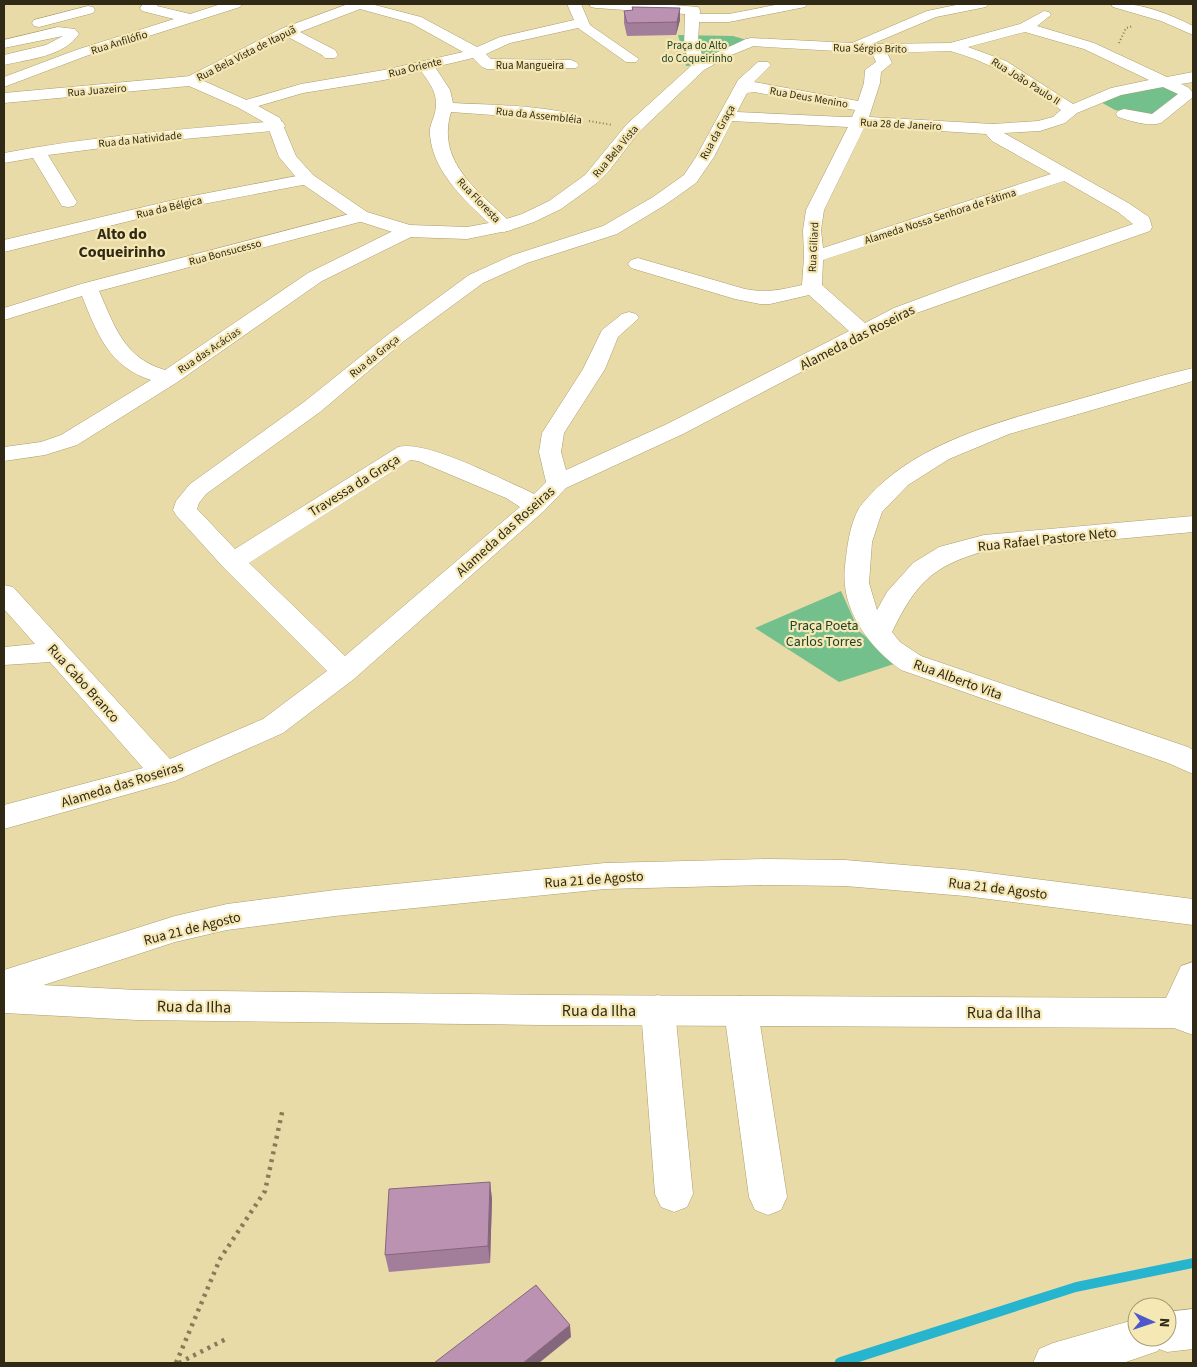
<svg xmlns="http://www.w3.org/2000/svg" width="1197" height="1367" viewBox="0 0 1197 1367" font-family="'Source Sans 3',sans-serif">
  <style>
    .green { fill: #73c08d }
    .lines { fill: none; stroke-linecap: round; stroke-linejoin: round }
    .stream { fill: #27b4ce; fill-rule: evenodd }
    .minor-casing { stroke: #aa9d6c; stroke-width: 1 }
    .major-casing { stroke: #aa9d6c; stroke-width: 1 }
    .path-far1 { stroke: #867c5a; stroke-width: 2; stroke-dasharray: 1 2.5; stroke-linecap: butt }
    .path { stroke: #867c5a; stroke-width: 4.5; stroke-dasharray: 3 5; stroke-linecap: butt }
    .minor { fill: #fff; fill-rule: evenodd }
    .major { fill: #fff; fill-rule: evenodd }
    .wall { fill: #a27e9a }
    .shaded-wall { fill: #84667d }
    .building { fill: #bc92b3; stroke: #84667d }
    .labels { text-anchor: middle; stroke-width: 4.5; stroke-linejoin: round; paint-order: stroke }
    .far-street-label { font-size: 11px; fill: #2f2916; stroke: #f6e8b5 }
    .far-park-label { font-size: 11px; fill: #1c412a; stroke: #f6e8b5 }
    .street-label { font-size: 14px; fill: #2f2916; stroke: #f6e8b5 }
    .park-label { font-size: 14px; fill: #1c412a; stroke: #f6e8b5 }
    .far-district-label { font-size: 16px; font-weight: bold; fill: #2f2916; stroke: #f6e8b5 }
    .near-street-label { font-size: 16px; fill: #2f2916; stroke: #f6e8b5 }
  </style>
  <rect width="100%" height="100%" fill="#e9dba8"/>
  <g class="green">
    <path d="M678 35 733 36 747 40 703 65 686 66Z"/>
    <path d="M1165 82 1185 92 1152 118 1115 110 1097 100Z"/>
    <path d="M841 591 859 631 897 663 839 682 755 628Z"/>
  </g>
  <g class="lines">
    <path class="stream" d="M1193 1258V1268L1076 1292 856 1363H834L836 1359 840 1357 1076 1282Z"/>
    <defs>
      <g id="minor">
        <path d="M143 4H158L157 6 190 14 221 4H242L240 7 86 56 4 87V77L76 50 174 19 142 11 140 8Z"/>
        <path d="M348 4H371L421 17 477 47 500 37 574 20 567 4H581L590 25 639 59 636 62H626L578 28 510 43 486 54 491 59 571 60 576 62 579 65 576 68 487 69 482 67 473 58 435 67 450 90 453 103C493 105 537 105 577 115L579 118 577 121 571 123 536 118 451 112C439 152 463 178 491 204 498 211 507 218 513 226L511 230 504 232 497 230C470 206 433 174 430 135 429 128 432 122 434 116 440 97 432 86 421 71L384 80 303 93 245 110 239 108 237 105 239 102 301 84 384 70 463 52 411 23 360 9 300 32 335 50 338 55 335 58H325L322 55 288 37 197 84H185L183 81 185 78 283 28Z"/>
        <path d="M780 4H807L805 7 800 8 729 22H692L687 21 685 18 687 15 692 14H729Z"/>
        <path d="M961 4H988L986 7 936 17 872 44 950 43 1020 24 1044 11 1049 12 1051 15 1037 26 1094 43 1167 77 1193 72V82L1181 84C1188 87 1193 89 1193 97L1161 123C1148 127 1131 121 1118 117L1116 114 1118 111 1124 109 1152 114 1178 94 1163 87 1121 95 1077 113 1065 123 1040 131 1004 133 1130 204 1149 217 1152 227 1150 231 908 316 683 434 566 488 544 511 354 679 283 733 175 781 4 829V805L143 768 50 662 4 665V647L35 644 4 609V585L13 587 170 759 263 719 327 671 224 568 176 515 173 510 176 501 190 484 304 402 390 333 469 275 513 255 603 226 653 197 684 175 696 157 738 80 758 62H768L771 65 754 82 858 101 864 83 865 70 876 62 872 53 751 46 746 45 744 42 746 39 751 38 852 43 927 11ZM1025 32 1084 49 1149 80 1111 88 1073 104 1006 61 968 47ZM950 51C992 62 1026 85 1061 110L1053 117 1038 121 993 124 869 117 880 83 881 72 892 63 887 53ZM754 92 855 110 852 117H844L737 112 747 93ZM732 121 848 127 806 210 803 230 804 257 802 285C780 290 767 293 745 289L638 258 631 260 628 264 631 268 735 299 760 304H770L809 295 849 331 667 424 566 470 561 452 564 433 605 369 618 337 639 318 636 314 629 312 622 314 602 330 583 369 542 433 539 452 546 482 534 494 522 488C494 476 426 440 398 447L235 549 197 509 199 503 206 494 320 412 404 341 483 283 527 263 617 234 665 205 696 183 714 157ZM865 126 986 134 992 141 1051 174 823 248 821 230 824 210ZM1064 181 1118 212 1133 224 964 282 894 308 865 323 822 285 823 260ZM410 460 418 461 506 498 520 507 345 656 249 563Z"/>
        <path d="M1111 4C1140 2 1167 13 1193 26V35L1161 21 1113 7Z"/>
        <path d="M88 6 93 7 95 10 93 13 39 27 34 26 32 23 34 20Z"/>
        <path d="M58 27 75 29 79 34C63 57 29 59 4 65V55L46 45 63 36 4 48V40Z"/>
        <path d="M277 121 283 122 285 126 283 130 140 143 48 155 77 202 74 206 68 207 62 206 33 158 4 163V153C93 136 186 129 277 121Z"/>
        <path d="M307 174 313 175 316 179 313 183 182 208 4 252V240L182 198Z"/>
        <path d="M361 211 367 212 370 216 367 220 99 291C115 327 124 358 165 370L308 273 401 227 408 225 415 227 417 231 415 235 322 281 176 383 77 445 45 455 4 461V447L41 442 61 435 151 380C109 367 97 333 82 296L4 320V308L81 284Z"/>
        <path d="M1193 368V381L1009 434 949 459 908 485 882 512 872 542 869 583 877 610 887 592 913 563 939 547 984 535 1193 516V532L985 551C932 566 916 583 892 632L900 642 921 656 1188 747 1193 750V774L1168 763 901 670C868 646 840 609 845 566 847 548 850 519 862 504 912 442 1003 421 1076 400 1115 389 1154 377 1193 368Z"/>
        <path d="M768 859 845 860 965 870 1193 899V925L965 896 845 886 768 885 605 889 335 916 227 930 175 942 4 998V970L175 916 227 904 335 890 605 863Z"/>
        <path d="M1193 962V1012L1188 1024 1176 1028 1164 1024 1159 1013 1181 966Z"/>
        <path d="M658 995 670 1000 675 1010 693 1194 687 1207 674 1212 661 1207 655 1194 641 1010 646 1000Z"/>
        <path d="M741 996 753 1001 758 1011 787 1197 781 1210 768 1215 755 1210 749 1197 724 1011 729 1001Z"/>
        <path d="M1193 1309V1349L1167 1352 1159 1349 1158 1351 1123 1363H1033L1039 1349 1053 1343 1137 1319V1337H1167V1312Z"/>
      </g>
      <g id="major">
        <path d="M589 4H661L698 7 700 10 698 40 703 59 746 39H756L758 42 756 45 729 56 704 70 639 132 608 172 597 183 561 209 534 222 511 230 467 239 408 237 355 220 301 183 279 157 267 124 239 108 189 86 4 103V93L191 76 197 78 251 102 280 118 296 156 313 175 367 212 410 225 467 227 500 221 522 214 549 201 585 175 627 124 691 66 684 47 685 14 596 8 591 7Z"/>
        <path d="M4 983 137 990 542 995 1176 998 1193 1005V1035L1174 1028 542 1025 137 1020 4 1013Z"/>
      </g>
    </defs>
    <use href="#minor" class="minor-casing"/>
    <use href="#major" class="major-casing"/>
    <g class="path-far1">
      <path d="M1119 43 1126 28 1133 26"/>
      <path d="M589 121 613 125"/>
    </g>
    <g class="path">
      <path d="M176 1363 220 1259 265 1191 283 1108"/>
      <path d="M179 1363 228 1338"/>
    </g>
    <use href="#minor" class="minor"/>
    <use href="#major" class="major"/>
  </g>
  <g class="wall">
    <path d="M632 7 680 8V20L676 35 627 36 624 23V11H632Z"/>
    <path d="M490 1182 492 1200 490 1263 389 1272 385 1255Z"/>
  </g>
  <g class="shaded-wall">
    <path d="M680 8V20L676 35 677 22Z"/>
    <path d="M490 1182 492 1200 490 1263 488 1246Z"/>
    <path d="M570 1325 571 1337 539 1363H523Z"/>
  </g>
  <g class="building">
    <path d="M632 7 680 8 677 22 627 23 624 11 633 10Z"/>
    <path d="M490 1182 488 1246 385 1255 389 1189Z"/>
    <path d="M536 1285 570 1325 523 1363H434Z"/>
  </g>
  <g class="labels">
    <g class="far-street-label">
      <text transform="translate(119 42) rotate(-17)" y="4">Rua Anfilófio</text>
      <text transform="translate(870 48) rotate(1)" y="4">Rua Sérgio Brito</text>
      <text transform="translate(246 53) rotate(-27)" y="4">Rua Bela Vista de Itapuã</text>
      <text x="530" y="69">Rua Mangueira</text>
      <text transform="translate(415 67) rotate(-14)" y="4">Rua Oriente</text>
      <text transform="translate(1026 81) rotate(32)" y="4">Rua João Paulo II</text>
      <text transform="translate(97 90) rotate(-5)" y="4">Rua Juazeiro</text>
      <text transform="translate(809 97) rotate(10)" y="4">Rua Deus Menino</text>
      <text transform="translate(539 115) rotate(6)" y="4">Rua da Assembléia</text>
      <text transform="translate(901 124) rotate(3)" y="4">Rua 28 de Janeiro</text>
      <text transform="translate(717 132) rotate(-61)" y="4">Rua da Graça</text>
      <text transform="translate(140 139) rotate(-6)" y="4">Rua da Natividade</text>
      <text transform="translate(615 151) rotate(-50)" y="4">Rua Bela Vista</text>
      <text transform="translate(479 200) rotate(46)" y="4">Rua Floresta</text>
      <text transform="translate(169 207) rotate(-13)" y="4">Rua da Bélgica</text>
      <text transform="translate(940 216) rotate(-18)" y="4">Alameda Nossa Senhora de Fátima</text>
      <text transform="translate(813 247) rotate(-87)" y="4">Rua Giliard</text>
      <text transform="translate(225 252) rotate(-15)" y="4">Rua Bonsucesso</text>
      <text transform="translate(209 350) rotate(-34)" y="4">Rua das Acácias</text>
      <text transform="translate(374 356) rotate(-39)" y="4">Rua da Graça</text>
    </g>
    <g class="far-park-label">
      <text x="697" y="49">Praça do Alto<tspan x="697" dy="13">do Coqueirinho</tspan></text>
    </g>
    <g class="street-label">
      <text transform="translate(857 337) rotate(-27)" y="5">Alameda das Roseiras</text>
      <text transform="translate(354 485) rotate(-32)" y="5">Travessa da Graça</text>
      <text transform="translate(505 531) rotate(-42)" y="5">Alameda das Roseiras</text>
      <text transform="translate(1047 539) rotate(-6)" y="5">Rua Rafael Pastore Neto</text>
      <text transform="translate(958 679) rotate(20)" y="5">Rua Alberto Vita</text>
      <text transform="translate(84 683) rotate(48)" y="5">Rua Cabo Branco</text>
      <text transform="translate(122 784) rotate(-17)" y="5">Alameda das Roseiras</text>
      <text transform="translate(594 879) rotate(-4)" y="5">Rua 21 de Agosto</text>
      <text transform="translate(998 888) rotate(7)" y="5">Rua 21 de Agosto</text>
      <text transform="translate(192 928) rotate(-14)" y="5">Rua 21 de Agosto</text>
    </g>
    <g class="park-label">
      <text x="824" y="630">Praça Poeta<tspan x="824" dy="16">Carlos Torres</tspan></text>
    </g>
    <g class="far-district-label">
      <text x="122" y="239">Alto do<tspan x="122" dy="18">Coqueirinho</tspan></text>
    </g>
    <g class="near-street-label">
      <text transform="translate(194 1006) rotate(1)" y="6">Rua da Ilha</text>
      <text x="599" y="1016">Rua da Ilha</text>
      <text x="1004" y="1018">Rua da Ilha</text>
    </g>
  </g>
  <rect width="1197" height="1367" fill="none" stroke="#2f2916" stroke-width="10"/>
  <g transform="translate(1152 1322) rotate(93)"><circle r="24" fill="#f6e8b5" stroke="#a69c75"/>
  <path d="M0-4L9 19L0 12L-9 19Z" fill="#4d58cd"/>
  <text y="-8" font-size="14" font-weight="bold" text-anchor="middle" fill="#2f2916">N</text>
  </g>
</svg>
